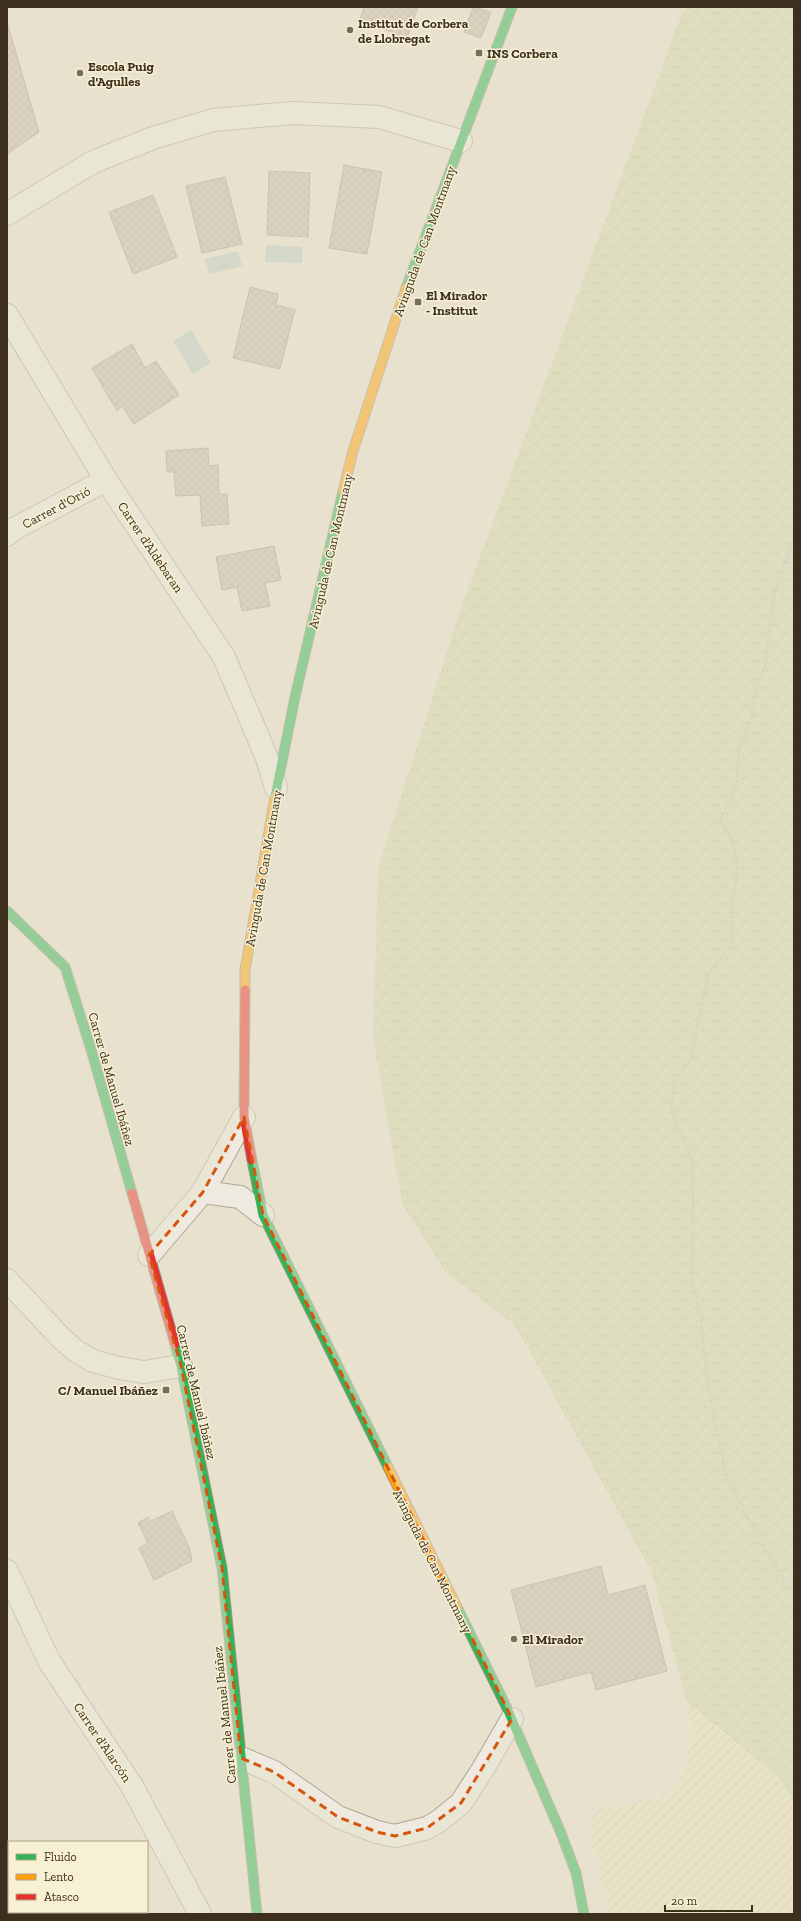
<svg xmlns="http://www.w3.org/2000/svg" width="801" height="1921" viewBox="0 0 801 1921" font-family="'Zilla Slab',serif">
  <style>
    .farmland { fill: url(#farmland-furrows) }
    .forest { fill: url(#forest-crowns) }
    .water { fill: #bacdc2 }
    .building { fill: url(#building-cross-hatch); stroke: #a89d8d }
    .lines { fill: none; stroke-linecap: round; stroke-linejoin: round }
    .street-casing { stroke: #ada697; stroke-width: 24 }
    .fast-casing { stroke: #9c9586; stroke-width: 11 }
    .slow-casing { stroke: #9c9586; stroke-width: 11 }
    .jam-casing { stroke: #9c9586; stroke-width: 11 }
    .path { stroke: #c7c2b6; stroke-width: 2.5; stroke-dasharray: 3 2; stroke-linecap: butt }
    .street { stroke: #eeeae0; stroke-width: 22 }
    .fast { stroke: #30b455; stroke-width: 9 }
    .slow { stroke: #ff9f0a; stroke-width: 9 }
    .jam { stroke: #e5322d; stroke-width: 9 }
    .marked { fill: none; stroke: #d7550e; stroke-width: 3; stroke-dasharray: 8 5; stroke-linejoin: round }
    .poi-dot { fill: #786d5b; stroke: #f8f0d3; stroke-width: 1.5 }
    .labels { text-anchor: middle; stroke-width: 3; stroke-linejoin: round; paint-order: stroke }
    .poi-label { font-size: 13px; font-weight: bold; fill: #3c2f1d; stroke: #f8f0d3; text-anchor: start }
    .street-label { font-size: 13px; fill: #3c2f1d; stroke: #f8f0d3 }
  </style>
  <defs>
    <pattern id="farmland-furrows" width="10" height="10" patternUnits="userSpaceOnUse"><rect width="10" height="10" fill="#e8e2be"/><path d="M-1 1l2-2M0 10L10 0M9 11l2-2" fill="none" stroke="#c8c2a3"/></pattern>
    <pattern id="forest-crowns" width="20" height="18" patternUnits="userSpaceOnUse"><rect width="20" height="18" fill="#d5d8af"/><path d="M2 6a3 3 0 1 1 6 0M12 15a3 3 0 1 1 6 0" fill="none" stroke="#b8ba96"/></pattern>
    <pattern id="building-cross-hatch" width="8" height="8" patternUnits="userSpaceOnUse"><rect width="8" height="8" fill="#ccbfae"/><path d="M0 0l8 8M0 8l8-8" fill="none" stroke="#b0a495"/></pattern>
  </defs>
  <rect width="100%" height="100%" fill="#e8e1ce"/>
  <path class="farmland" d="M687 1702 781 1779 794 1801V1914H608L601 1871 591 1833 592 1817 603 1806H619L650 1801 665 1795 677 1785 691 1756 692 1727Z"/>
  <path class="forest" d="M688 7H794V1801L781 1779 687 1702 651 1571 515 1325 445 1272 402 1203 373 1037 378 868 461 608 682 13Z"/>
  <g class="water">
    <path d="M266 245 302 247V263L265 262Z"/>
    <path d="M238 251 242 266 209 274 205 259Z"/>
    <path d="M191 330 211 363 193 374 173 341Z"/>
  </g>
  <g class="building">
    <path d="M364 7H418L407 38 360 20Z"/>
    <path d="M473 7 491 12 481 38 464 32Z"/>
    <path d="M7 22 39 132 7 154Z"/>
    <path d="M344 165 382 172 367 254 329 248Z"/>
    <path d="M269 171 310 173 308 237 267 235Z"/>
    <path d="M225 177 242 244 202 253 186 186Z"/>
    <path d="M153 195 177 257 133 274 109 212Z"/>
    <path d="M250 287 278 294 276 305 295 310 280 369 233 358Z"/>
    <path d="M132 344 145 368 156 361 179 395 134 424 122 406 117 411 92 368Z"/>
    <path d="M208 448 209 466 218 465 219 494H227L229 524 202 526 200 495 176 496 174 472H167L166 451Z"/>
    <path d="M274 546 281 580 265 583 270 606 242 611 237 587 222 590 216 557Z"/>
    <path d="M172 1511 190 1549 192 1561 154 1580 139 1548 148 1543 138 1523 148 1517 151 1521Z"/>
    <path d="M601 1566 608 1595 645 1585 667 1671 596 1690 591 1672 536 1687 511 1590Z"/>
  </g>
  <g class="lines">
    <defs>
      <g id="street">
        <path d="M7 214 93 162 153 138 213 120 293 113 379 117 461 141"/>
        <path d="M7 315 106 480 224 657 267 758 276 788"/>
        <path d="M7 535 14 529 106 480"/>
        <path d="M203 1192 240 1197 263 1215"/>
        <path d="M149 1255 203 1192 244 1117"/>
        <path d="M7 1280 61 1338 76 1351 93 1361 119 1368 144 1372 181 1366"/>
        <path d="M7 1571 49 1661 132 1786 200 1914"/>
        <path d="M241 1758 274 1772 338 1817 377 1832 395 1836 427 1828 439 1821 461 1803 483 1769 512 1719"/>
      </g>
      <g id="fast">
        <path d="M406 288 512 7"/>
        <path d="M275 797 295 697 343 491"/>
        <path d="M7 911 65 967 90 1046 132 1193"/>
        <path d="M252 1160 263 1215 388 1467"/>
        <path d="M175 1344 181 1366 222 1568 257 1914"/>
        <path d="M457 1607 506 1706 561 1833 576 1873 584 1914"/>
      </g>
      <g id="slow">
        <path d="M343 491 353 451 406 288"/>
        <path d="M245 990V970L275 797"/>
        <path d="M388 1467 457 1607"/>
      </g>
      <g id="jam">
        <path d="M245 990 244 1117 252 1160"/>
        <path d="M132 1193 175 1344"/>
      </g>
    </defs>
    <use href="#street" class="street-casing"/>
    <use href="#fast" class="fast-casing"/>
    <use href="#slow" class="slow-casing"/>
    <use href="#jam" class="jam-casing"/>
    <path class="path" d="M794 538 774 594 765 666 756 688 752 716 739 749 736 787 720 819 733 842 738 869 731 911 732 943 708 974 691 1058 675 1082 671 1110 693 1162V1248L691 1280 700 1311 708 1387 726 1474 761 1544 788 1586 794 1592"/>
    <use href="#street" class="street"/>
    <use href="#fast" class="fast"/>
    <use href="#slow" class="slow"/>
    <use href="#jam" class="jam"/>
  </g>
  <path d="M0 0H801V1921H0ZM244 1117 263 1215 512 1719 461 1803 427 1828 395 1836 377 1832 338 1817 274 1772 241 1758 222 1568 181 1366 149 1255 203 1192Z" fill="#e8e1ce" fill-opacity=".55" fill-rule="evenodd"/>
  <path class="marked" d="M244 1117 263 1215 512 1719 461 1803 427 1828 395 1836 377 1832 338 1817 274 1772 241 1758 222 1568 181 1366 149 1255 203 1192Z"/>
  <g class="poi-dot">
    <circle cx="350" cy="30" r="4"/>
    <rect x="475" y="49" width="8" height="8" rx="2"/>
    <circle cx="80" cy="73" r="4"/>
    <rect x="414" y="298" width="8" height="8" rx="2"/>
    <rect x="162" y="1386" width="8" height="8" rx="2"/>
    <circle cx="514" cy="1639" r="4"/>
  </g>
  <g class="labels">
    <g class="poi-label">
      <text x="358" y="28">Institut de Corbera<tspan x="358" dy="15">de Llobregat</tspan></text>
      <text x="487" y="58">INS Corbera</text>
      <text x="88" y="71">Escola Puig<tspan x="88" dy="15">d'Agulles</tspan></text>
      <text x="426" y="300">El Mirador<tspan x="426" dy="15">- Institut</tspan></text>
      <text x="158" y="1395" text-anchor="end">C/ Manuel Ibáñez</text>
      <text x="522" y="1644">El Mirador</text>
    </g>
    <g class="street-label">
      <text transform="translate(424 241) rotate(-70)" y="5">Avinguda de Can Montmany</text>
      <text transform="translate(56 507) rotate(-28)" y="5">Carrer d'Orió</text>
      <text transform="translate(151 547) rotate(56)" y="5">Carrer d'Aldebaran</text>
      <text transform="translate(330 551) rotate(-77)" y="5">Avinguda de Can Montmany</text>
      <text transform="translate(263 868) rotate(-80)" y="5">Avinguda de Can Montmany</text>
      <text transform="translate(112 1079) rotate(74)" y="5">Carrer de Manuel Ibáñez</text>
      <text transform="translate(197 1392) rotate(77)" y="5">Carrer de Manuel Ibáñez</text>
      <text transform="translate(433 1561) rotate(63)" y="5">Avinguda de Can Montmany</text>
      <text transform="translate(224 1715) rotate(-96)" y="5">Carrer de Manuel Ibáñez</text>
      <text transform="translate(103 1742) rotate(56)" y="5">Carrer d'Alarcón</text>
    </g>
  </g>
  <rect width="801" height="1921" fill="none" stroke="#3c2f1d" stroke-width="16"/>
  <rect x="8" y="1841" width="140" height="72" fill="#f8f0d3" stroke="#ada38a"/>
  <rect x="16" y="1854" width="20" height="6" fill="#30b455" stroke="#ada38a"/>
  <text x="44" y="1861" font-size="12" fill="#3c2f1d">Fluido</text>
  <rect x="16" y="1874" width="20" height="6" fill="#ff9f0a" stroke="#ada38a"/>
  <text x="44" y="1881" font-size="12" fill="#3c2f1d">Lento</text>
  <rect x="16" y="1894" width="20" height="6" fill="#e5322d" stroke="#ada38a"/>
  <text x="44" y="1901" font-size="12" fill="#3c2f1d">Atasco</text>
  <path d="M665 1905v6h87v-6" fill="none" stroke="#3c2f1d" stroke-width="2"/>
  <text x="671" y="1905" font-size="12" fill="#3c2f1d" stroke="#f8f0d3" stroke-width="3" paint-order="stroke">20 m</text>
</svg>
